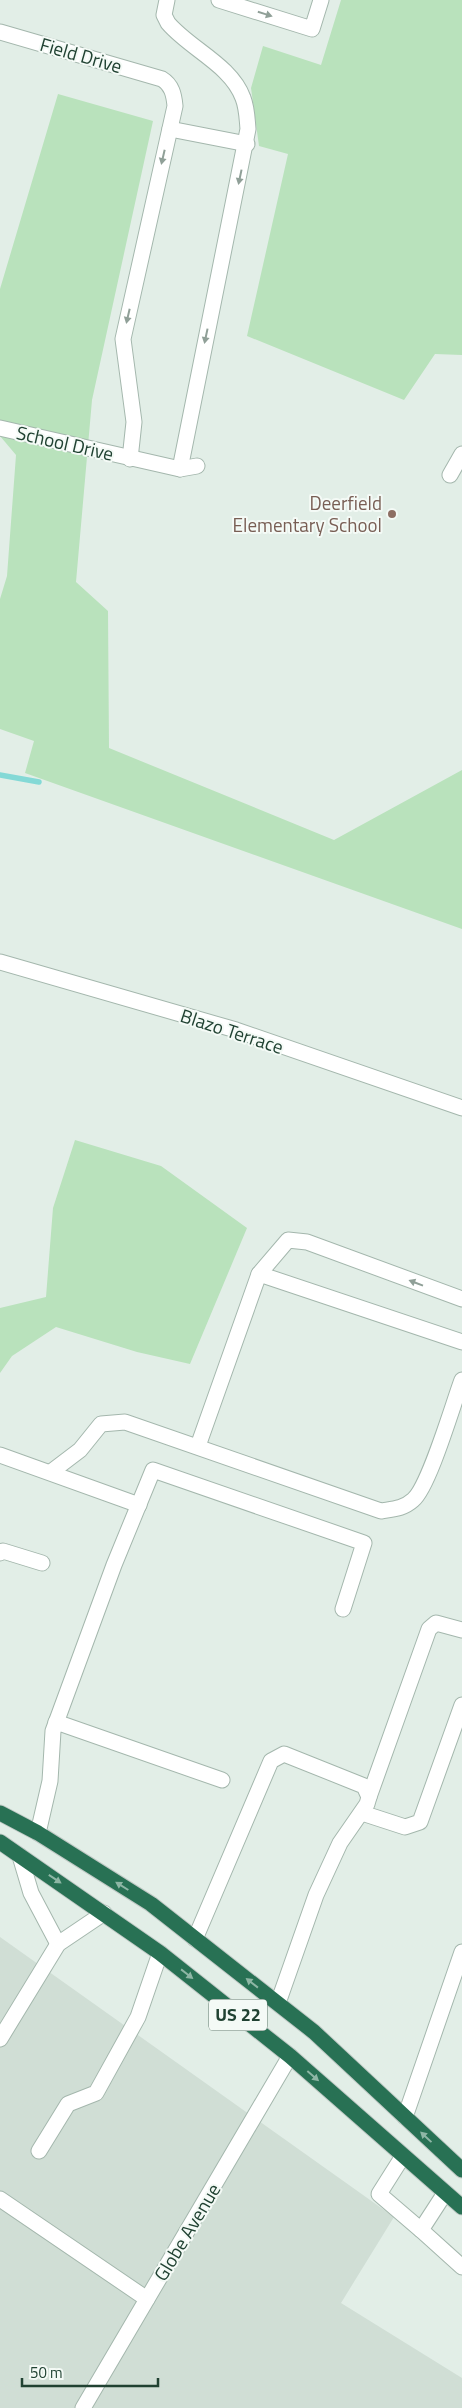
<svg xmlns="http://www.w3.org/2000/svg" width="462" height="2408" viewBox="0 0 462 2408" font-family="'Titillium Web',sans-serif">
  <style>
    .built { fill: #d0ded5 }
    .green { fill: #b9e2bc }
    .lines { fill: none; stroke-linecap: round; stroke-linejoin: round }
    .stream { stroke: #84d9d6; stroke-width: 5.5 }
    .minor-casing { stroke: #a4b7ad; stroke-width: 17 }
    .highway-casing { stroke: #c1cac6; stroke-width: 17 }
    .minor { stroke: #fff; stroke-width: 15 }
    .highway { stroke: #287154; stroke-width: 15 }
    .oneway { fill: #90a098 }
    .oneway2 { fill: #8eb6a5 }
    .education-dot { fill: #8d6e63; stroke: #f4faf6; stroke-width: 2 }
    .labels { text-anchor: middle; stroke-width: 4; stroke-linejoin: round; paint-order: stroke }
    .shield { fill: #f4faf6; stroke: #60796d; stroke-width: 1 }
    .shield-label { font-size: 18px; font-weight: bold; fill: #204232 }
    .street-label { font-size: 19px; fill: #204232; stroke: #f4faf6 }
    .education-label { font-size: 19px; fill: #785e54; stroke: #f4faf6; text-anchor: end }
  </style>
  <rect width="100%" height="100%" fill="#e2eee7"/>
  <path class="built" d="M0 1937 394 2217 341 2303 462 2378V2408H0Z"/>
  <g class="green">
    <path d="M341 0H462V355L435 354 404 400 247 336 288 154 259 146 251 88 263 46 321 65Z"/>
    <path d="M58 94 153 121 92 400 76 582 108 611 109 748 334 840 462 770V929L25 773 34 741 0 729V599L7 576 16 455 0 436V289Z"/>
    <path d="M75 1140 161 1166 247 1228 190 1364 137 1352 56 1327 12 1356 0 1373V1308L46 1297 53 1208Z"/>
  </g>
  <g class="lines">
    <path class="stream" d="M0 775 39 782"/>
    <defs>
      <g id="minor">
        <path d="M167 0 164 15 168 23C190 49 231 65 243 98 247 108 247 118 248 129L180 469"/>
        <path d="M219 0 312 29 321 0"/>
        <path d="M0 32 162 79C172 85 174 95 175 106L123 339 134 422 130 459"/>
        <path d="M170 129 247 144"/>
        <path d="M0 428 180 469 197 466"/>
        <path d="M450 475 462 454"/>
        <path d="M0 962 236 1030 462 1108"/>
        <path d="M259 1274 288 1240 307 1242 462 1299"/>
        <path d="M198 1446 259 1274 462 1342"/>
        <path d="M0 1455 139 1505"/>
        <path d="M51 1472 80 1450 101 1424 125 1422 381 1511C393 1509 403 1509 413 1500 429 1487 453 1404 462 1380"/>
        <path d="M0 1553 3 1551 42 1563"/>
        <path d="M56 1722 222 1780"/>
        <path d="M369 1797 429 1629 436 1623 462 1630"/>
        <path d="M362 1813 405 1827 420 1822 462 1705"/>
        <path d="M38 1833 50 1781 53 1731 114 1565 153 1470 364 1543 343 1609"/>
        <path d="M20 1856 31 1893 58 1944"/>
        <path d="M195 1939 271 1761 284 1754 364 1786 369 1797 367 1804 340 1843 316 1895 278 2003"/>
        <path d="M0 2039 58 1944 104 1913"/>
        <path d="M405 2117 462 1952"/>
        <path d="M39 2151 68 2104 96 2093 138 2017 160 1953"/>
        <path d="M403 2156 379 2194 421 2230 445 2193"/>
        <path d="M0 2199 147 2299"/>
        <path d="M421 2230 462 2267"/>
        <path d="M83 2408 290 2056"/>
      </g>
      <g id="highway">
        <path d="M0 1813 38 1833 151 1904 314 2032 462 2170"/>
        <path d="M0 1842 160 1953 290 2056 462 2207"/>
      </g>
    </defs>
    <use href="#minor" class="minor-casing"/>
    <use href="#highway" class="highway-casing"/>
    <use href="#minor" class="minor"/>
    <use href="#highway" class="highway"/>
  </g>
  <defs><path id="oneway-solid" d="M-6-.8H1V-3.2L6.5 0L1 3.2V.8H-6Z" transform="scale(1.25)"/></defs>
  <g class="oneway">
    <use href="#oneway-solid" transform="translate(265 14) rotate(17)"/>
    <use href="#oneway-solid" transform="translate(163 157) rotate(103)"/>
    <use href="#oneway-solid" transform="translate(240 177) rotate(102)"/>
    <use href="#oneway-solid" transform="translate(128 316) rotate(103)"/>
    <use href="#oneway-solid" transform="translate(206 336) rotate(102)"/>
    <use href="#oneway-solid" transform="translate(416 1283) rotate(-159)"/>
  </g>
  <g class="oneway2">
    <use href="#oneway-solid" transform="translate(55 1879) rotate(34)"/>
    <use href="#oneway-solid" transform="translate(122 1886) rotate(-148)"/>
    <use href="#oneway-solid" transform="translate(187 1974) rotate(38)"/>
    <use href="#oneway-solid" transform="translate(252 1983) rotate(-142)"/>
    <use href="#oneway-solid" transform="translate(313 2076) rotate(41)"/>
    <use href="#oneway-solid" transform="translate(426 2137) rotate(-137)"/>
  </g>
  <circle class="education-dot" cx="392" cy="514" r="5"/>
  <g class="labels">
    <rect class="shield" x="209" y="1999.5" width="58" height="31" rx="4"/>
    <g class="shield-label">
      <text x="238" y="2021">US 22</text>
    </g>
    <g class="street-label">
      <text transform="translate(81 55) rotate(16)" y="7">Field Drive</text>
      <text transform="translate(65 443) rotate(13)" y="7">School Drive</text>
      <text transform="translate(232 1031) rotate(18)" y="7">Blazo Terrace</text>
      <text transform="translate(187 2232) rotate(-59)" y="7">Globe Avenue</text>
    </g>
    <g class="education-label">
      <text x="382" y="510">Deerfield<tspan x="382" dy="22">Elementary School</tspan></text>
    </g>
  </g>
  <path d="M22 2378v8h136v-8" fill="none" stroke="#204232" stroke-width="2.5"/>
  <text x="30" y="2378" font-size="15" fill="#204232" stroke="#f4faf6" stroke-width="4" paint-order="stroke">50 m</text>
</svg>
